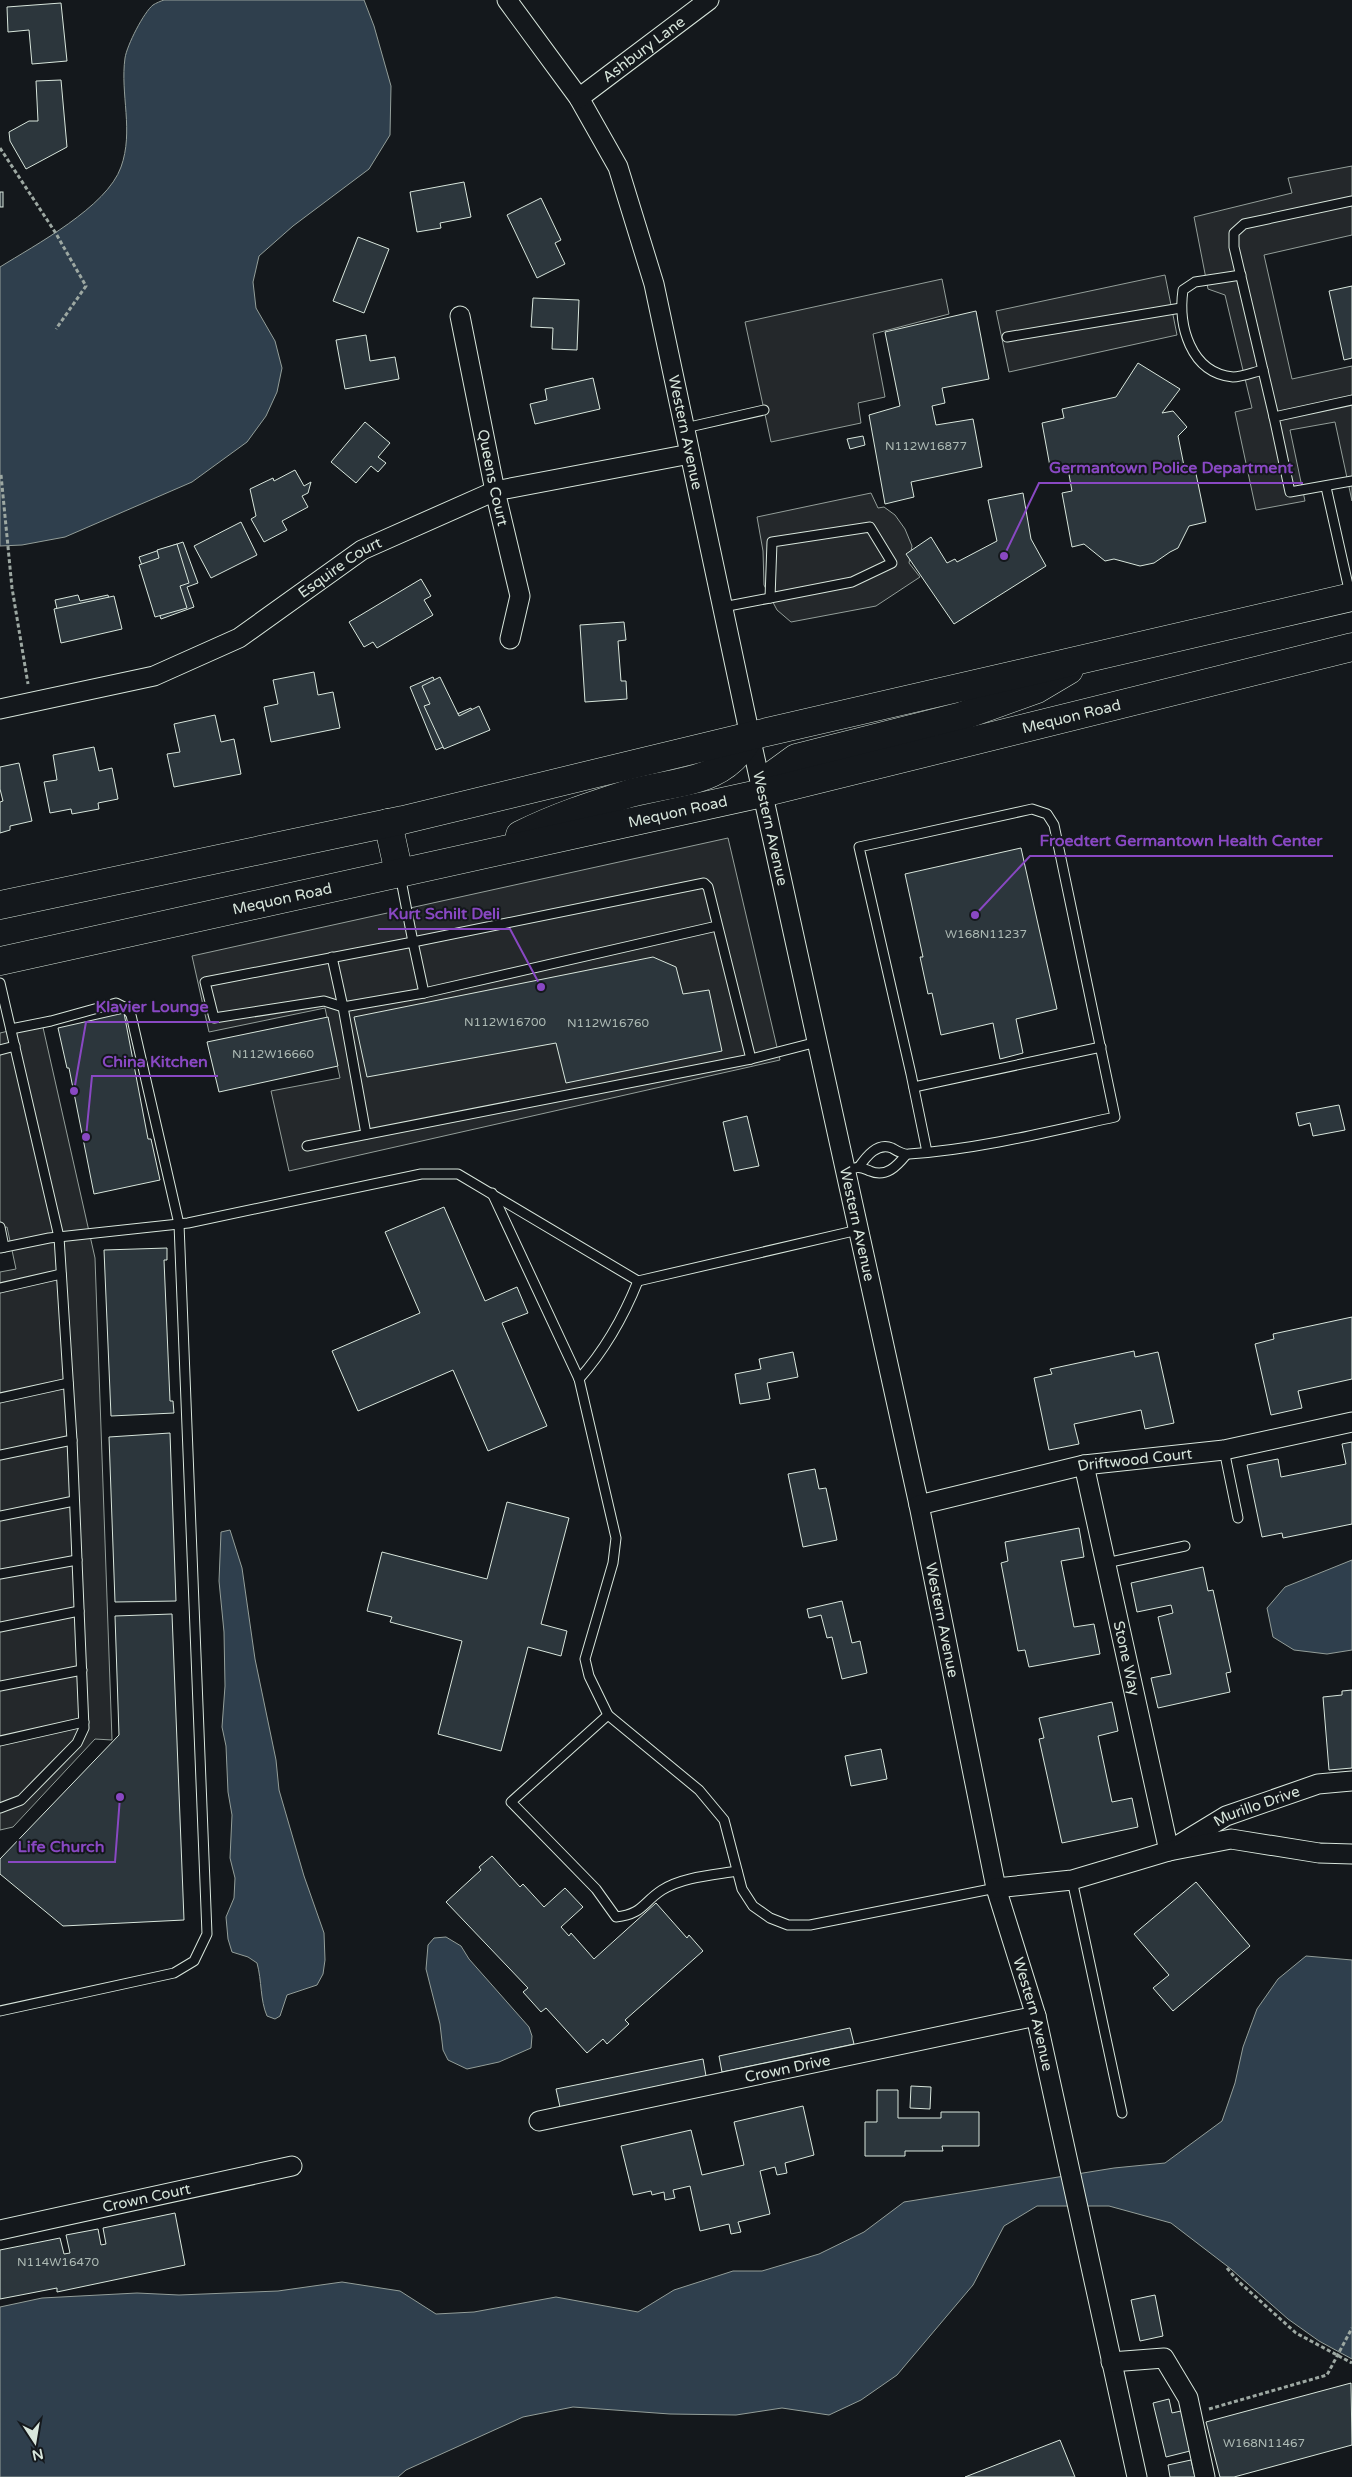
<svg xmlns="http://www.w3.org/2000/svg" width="1352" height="2477" viewBox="0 0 1352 2477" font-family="'Varela Round',sans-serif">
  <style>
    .parking { fill: #24282b; stroke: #939e99 }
    .water { fill: #2f3f4d; stroke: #939e99 }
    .building { fill: #2c363c; stroke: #d8e6dc }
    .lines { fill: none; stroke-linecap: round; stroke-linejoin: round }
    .service-casing { stroke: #d8e6dc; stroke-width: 11 }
    .minor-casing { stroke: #d8e6dc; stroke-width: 21 }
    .primary-casing { stroke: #d8e6dc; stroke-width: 29 }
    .path { stroke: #9da8a2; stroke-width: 3; stroke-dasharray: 4 2.5; stroke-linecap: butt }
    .service { stroke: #14181c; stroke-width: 9 }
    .minor { stroke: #14181c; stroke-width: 19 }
    .primary { stroke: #14181c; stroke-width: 28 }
    .labels { text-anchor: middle; stroke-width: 4; stroke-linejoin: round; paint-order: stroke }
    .number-label { font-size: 12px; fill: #adbab4 }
    .street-label { font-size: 15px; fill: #d8e6dc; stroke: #14181c }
    .leader { fill: none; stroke: #8948c3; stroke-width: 2 }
    .callout-dot { fill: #8948c3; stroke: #14181c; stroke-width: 2 }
    .callout-label { font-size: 16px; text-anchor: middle; font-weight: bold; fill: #8948c3; stroke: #14181c; stroke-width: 4; stroke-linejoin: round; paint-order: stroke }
  </style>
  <rect width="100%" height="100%" fill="#14181c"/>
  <g class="parking">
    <path d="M1352 166V235L1264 255 1292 379 1352 366V501L1335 422 1290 430 1305 501 1256 510 1235 412 1252 408 1225 295 1208 289 1194 217 1292 193 1288 178Z"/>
    <path d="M1165 275 1177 335 1009 372 996 311Z"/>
    <path d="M942 279 949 314 873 334 885 397 858 403 861 423 771 442 745 322Z"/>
    <path d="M871 493 878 508 884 507 895 515 905 529 912 546 909 563 920 577 876 606 791 622 777 610 764 585 763 551 757 517Z"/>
    <path d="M728 838 780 1060 289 1171 271 1091 340 1078 325 1008 209 1032 192 956Z"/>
    <path d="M42 1023 95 1258 112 1740 95 1739 13 1827 0 1830V1272L16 1269 7 1227 0 1228V1033Z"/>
  </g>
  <g class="water">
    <path d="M164 0H364L374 26 391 86 390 135 369 169 293 226 259 256 253 282 256 308 275 341 282 368 277 392 266 416 247 442 192 482 65 537 22 545 0 546V267C35 245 107 207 121 167 134 131 120 94 125 58 127 45 144 12 153 5 156 3 161 1 164 0Z"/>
    <path d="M230 1530 242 1568 255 1659 276 1760 279 1790 304 1876 324 1933 325 1960 323 1974 317 1985 287 1995 280 2016 275 2019 267 2016C260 2000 262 1981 257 1963L248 1957 232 1952 228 1939 226 1917 234 1898 235 1878 230 1858 232 1815 228 1792 226 1746 222 1727 225 1686 224 1632 219 1581 221 1532Z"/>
    <path d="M1352 1560V1650L1327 1654 1294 1650 1273 1637 1267 1608 1285 1587Z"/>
    <path d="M446 1937 461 1946 469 1959 529 2027 532 2036 531 2048 499 2062 467 2069 448 2060 443 2050 440 2024 426 1969 428 1945 434 1938Z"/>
    <path d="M1306 1956 1352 1960V2359L1319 2341 1288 2319 1231 2269 1171 2223 1109 2206H1037L1004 2226 973 2285 897 2375 861 2400 829 2415 782 2408 736 2415 670 2414 573 2407 523 2417 406 2470 398 2477H0V2307L42 2298 137 2293 179 2295 278 2291 342 2282 400 2291 436 2314 474 2312 556 2297 638 2312 674 2290 733 2271H762L819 2254 864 2232 904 2202 1114 2168 1165 2163 1222 2121 1235 2083 1243 2047 1257 2009 1278 1979Z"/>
  </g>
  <g class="building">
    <path d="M61 3 67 61 32 64 29 30 8 32 7 7Z"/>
    <path d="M61 80 67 147 26 169 10 141 9 132 29 121H38L36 81Z"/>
    <path d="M464 182 471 217 440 223 441 228 417 232 410 192Z"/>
    <rect x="0" y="192" width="3" height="15"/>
    <path d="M541 198 561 240 555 243 565 264 537 278 507 215Z"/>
    <path d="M358 237 389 249 364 313 333 301Z"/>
    <path d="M1352 286V358L1344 360 1329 291Z"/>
    <path d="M533 298 579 300 577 350 552 349 553 328 531 327Z"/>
    <path d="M976 311 989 379 942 388 945 403 932 406 936 425 973 419 982 467 911 482 914 497 885 504 869 415 900 406 885 332Z"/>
    <path d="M366 335 370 361 395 357 399 379 345 389 336 340Z"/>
    <path d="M1138 363 1180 389 1162 413 1173 411 1187 427 1178 436 1185 471 1195 469 1206 522 1189 526 1178 548 1170 552 1154 563 1140 566 1114 559 1105 561 1084 544 1072 547 1062 493 1072 491 1068 469 1051 472 1042 423 1064 418 1062 409 1116 397Z"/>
    <path d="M593 378 600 409 535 424 530 404 547 400 545 389Z"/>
    <path d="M365 422 390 443 378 457 386 463 378 472 371 466 356 483 331 462Z"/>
    <path d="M863 436 865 445 850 449 847 439Z"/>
    <path d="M295 470 304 486 311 482 308 493 302 496 308 507 282 521 287 530 264 542 251 519 256 516 250 489 273 478 274 481Z"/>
    <path d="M1023 493 1031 539 1046 566 954 624 906 554 931 537 947 563 955 559 957 562 997 541 988 500Z"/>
    <path d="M241 522 257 555 211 578 194 546Z"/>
    <path d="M183 542 198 583 187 587 194 607 161 619 139 557Z"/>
    <path d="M177 544 189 583 180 586 187 608 155 617 139 565 159 558 157 550Z"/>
    <path d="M421 579 431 596 424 600 433 615 377 648 373 642 364 647 349 622Z"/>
    <path d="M78 595 80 601 108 595 116 629 64 640 55 600Z"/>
    <path d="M114 596 122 629 61 643 54 609Z"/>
    <path d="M624 622 626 640 618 641 621 681H626L627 699 585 702 580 625Z"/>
    <path d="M314 672 318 695 333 692 340 728 271 742 264 707 278 704 273 680Z"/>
    <path d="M433 677 450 717 471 708 481 731 436 750 410 687Z"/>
    <path d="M440 677 459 716 479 706 490 730 444 749 424 706 430 704 422 686Z"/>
    <path d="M215 715 221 742 234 739 241 774 174 787 167 754 180 752 174 724Z"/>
    <path d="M94 747 99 771 112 768 118 799 98 803 99 809 72 814 71 809 50 813 44 782 57 780 53 755Z"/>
    <path d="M19 763 32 821 10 826V830L0 833V802L3 801 0 789V767Z"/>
    <path d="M1021 848 1057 1009 1016 1019 1023 1053 1000 1059 993 1023 941 1035 932 993 928 994 920 957H923L905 874Z"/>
    <path d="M653 957 676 967 683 994 709 990 722 1051 566 1083 556 1043 367 1077 354 1017Z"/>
    <path d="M124 1013 148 1139H151L160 1180 94 1194 69 1068H67L58 1028Z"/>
    <path d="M328 1017 338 1066 219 1092 207 1042Z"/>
    <path d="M1339 1105 1345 1130 1313 1136 1310 1123 1299 1126 1296 1113Z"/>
    <path d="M747 1116 759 1166 734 1171 723 1122Z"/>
    <path d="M444 1207 485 1301 517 1287 528 1313 502 1323 547 1426 488 1451 453 1370 358 1411 332 1351 420 1313 385 1232Z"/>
    <path d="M167 1248V1260H164L170 1401H173L174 1413 111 1416 104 1250Z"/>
    <path d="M1352 1317V1379L1298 1391 1302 1408 1271 1415 1255 1344 1274 1339 1273 1334Z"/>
    <path d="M1134 1351 1135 1357 1158 1352 1174 1423 1145 1429 1141 1410 1074 1424 1079 1444 1049 1450 1034 1378 1052 1374 1050 1369Z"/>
    <path d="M793 1352 798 1377 767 1383 770 1399 740 1404 735 1374 761 1369 759 1359Z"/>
    <path d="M170 1433 176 1601 115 1602 109 1437Z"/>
    <path d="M1352 1442V1524L1283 1538 1282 1533 1262 1537 1247 1465 1278 1459 1281 1477 1346 1464 1342 1444Z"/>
    <path d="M815 1469 819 1489 826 1488 837 1540 803 1547 788 1474Z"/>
    <path d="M507 1502 569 1518 541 1624 567 1631 561 1656 528 1647 501 1751 438 1734 462 1641 390 1622 392 1617 367 1611 382 1552 487 1579Z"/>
    <path d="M1079 1528 1084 1557 1061 1561 1074 1627 1094 1624 1100 1654 1029 1667 1025 1650 1018 1651 1001 1563 1008 1561 1005 1542Z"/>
    <path d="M1203 1567 1208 1591 1213 1590 1231 1672 1226 1673 1230 1692 1158 1708 1151 1678 1171 1674 1158 1617 1173 1613 1171 1605 1137 1612 1131 1583Z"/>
    <path d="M842 1601 852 1643 860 1641 867 1673 842 1679 832 1637 827 1638 821 1615 809 1618 807 1609Z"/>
    <path d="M172 1614 184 1920 63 1926 0 1874V1859L119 1735 115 1616Z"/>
    <path d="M1352 1690V1768L1329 1770 1323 1697 1342 1695V1691Z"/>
    <path d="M1112 1702 1118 1731 1098 1736 1112 1802 1132 1798 1138 1827 1062 1843 1039 1739 1044 1738 1039 1718Z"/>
    <path d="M881 1749 887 1779 851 1786 845 1756Z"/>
    <path d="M492 1856 520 1887 523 1884 544 1907 565 1888 583 1907 561 1927 569 1936 571 1933 594 1959 656 1903 687 1938 689 1935 703 1951 625 2020 629 2024 607 2044 603 2039 587 2053 546 2008 541 2012 523 1992 528 1988 446 1902 481 1870 479 1867Z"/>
    <path d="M1196 1882 1250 1946 1173 2011 1153 1988 1169 1975 1134 1934Z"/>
    <path d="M850 2028 854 2044 722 2072 719 2056Z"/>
    <path d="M703 2059 706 2076 560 2107 556 2089Z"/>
    <path d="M911 2086 931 2087 930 2109 910 2108Z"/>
    <path d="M877 2090H898V2118H941V2112H979V2146H942L943 2151H905V2156H865V2122H877Z"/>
    <path d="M803 2106 814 2155 785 2163 787 2173 777 2175 775 2167 760 2171 770 2214 738 2222 741 2232 731 2234 729 2224 700 2231 690 2186 673 2190 675 2198 665 2200 664 2192 652 2195 651 2191 633 2195 621 2146 691 2130 702 2175 744 2165 734 2122Z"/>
    <path d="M175 2213 185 2265 57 2292V2288L0 2299V2250L60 2238 64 2254 70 2253 66 2235 98 2229 101 2245 106 2244 103 2228Z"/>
    <path d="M1155 2295 1163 2336 1140 2341 1131 2300Z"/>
    <path d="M1351 2383 1352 2445 1234 2477H1220L1206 2422Z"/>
    <path d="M1169 2399 1172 2413 1181 2411 1190 2451 1166 2457 1153 2403Z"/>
    <path d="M1060 2440 1075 2477H965Z"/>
    <path d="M1191 2460 1195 2477H1170L1168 2465Z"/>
  </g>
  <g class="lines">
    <defs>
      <g id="service">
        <path d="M1241 275 1195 282 1183 290C1178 325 1190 373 1233 377 1242 377 1254 372 1263 370"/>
        <path d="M1007 337 1181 308"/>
        <path d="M1352 400 1274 417 1290 492 1352 481"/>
        <path d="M1274 417 1234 247V233L1244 224 1352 201"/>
        <path d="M685 428 764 410"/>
        <path d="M1326 487 1350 594"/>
        <path d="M870 527 892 563 852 582 770 598 772 542Z"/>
        <path d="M723 607 770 598"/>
        <path d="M332 957 343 1007 424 993 717 926"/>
        <path d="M0 983 59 1237 72 1440 0 1455"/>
        <path d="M0 1050 15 1046"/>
        <path d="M751 1059 817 1042"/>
        <path d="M914 1087 1101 1047"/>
        <path d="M366 1134 343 1007 324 1001 214 1018 205 982 413 942 424 993"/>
        <path d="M307 1146 751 1059 708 887 704 883 413 942 400 875"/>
        <path d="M859 1167C866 1157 877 1142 892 1148 897 1151 903 1155 909 1154 979 1149 1047 1132 1115 1117L1054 825 1047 814 1032 809 859 847 911 1074 927 1152"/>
        <path d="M855 1168C860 1166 865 1169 870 1171 886 1178 897 1166 906 1155"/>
        <path d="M492 1193 579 1379"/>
        <path d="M0 1227 4 1247"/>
        <path d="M0 1248 49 1238 188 1223 421 1174H458L638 1281 858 1230"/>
        <path d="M638 1281C624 1316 604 1351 579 1379L616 1538 613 1563 585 1659 589 1676 608 1715 699 1790 724 1820 742 1889 753 1906 770 1918 788 1925H810L996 1888"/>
        <path d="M0 1288 61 1274"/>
        <path d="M0 1398 68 1383"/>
        <path d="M1224 1450 1238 1518"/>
        <path d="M0 1516 74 1501"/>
        <path d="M1106 1563 1185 1546"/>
        <path d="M0 1574 77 1560"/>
        <path d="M0 1627 79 1611"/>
        <path d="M0 1686 82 1670"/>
        <path d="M608 1715 511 1802 596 1889 616 1917C643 1914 642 1903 662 1890 682 1877 713 1875 737 1871"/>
        <path d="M0 1741 84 1722"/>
        <path d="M0 1808 21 1800 77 1743 84 1728 72 1440"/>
        <path d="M1072 1880 1122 2113"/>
        <path d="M0 2011 174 1973 194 1961 207 1934 179 1224 131 1015 126 1008 116 1003 51 1021 11 1029"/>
      </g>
      <g id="minor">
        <path id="s1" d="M507 0 579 98 618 167 654 284 750 736 919 1505 996 1888 1036 2016 1137 2477"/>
        <path id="s2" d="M579 98 709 0"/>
        <path id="s3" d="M460 316 495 491 520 596 510 639"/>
        <path id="s4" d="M0 709 154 676 239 638 362 550 495 491 690 454"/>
        <path id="s5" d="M1084 1465 1169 1851"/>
        <path id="s6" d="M919 1505 1084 1465 1224 1450 1352 1422"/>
        <path id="s7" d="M1180 1844 1226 1816 1318 1784 1352 1781"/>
        <path d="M996 1888 1072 1880 1169 1851 1231 1839 1319 1853 1352 1854"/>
        <path id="s8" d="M539 2121 1036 2016"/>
        <path id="s9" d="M0 2230 292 2166"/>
        <path d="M1111 2362 1164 2358 1188 2398 1205 2477"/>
      </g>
      <g id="primary">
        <path d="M763 793 774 774 796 758 962 716 1037 689 1069 670"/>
        <path d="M388 823 399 873"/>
        <path d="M520 835C556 817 593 805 631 793 679 780 723 785 750 736"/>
        <path d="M0 905 403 820 750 736 1352 597"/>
        <path id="s10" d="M0 961 763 793 1352 647"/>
      </g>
    </defs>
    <use href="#service" class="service-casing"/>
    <use href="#minor" class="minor-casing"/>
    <use href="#primary" class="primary-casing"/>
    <g class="path">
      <path d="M0 148 55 232 86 286 56 329"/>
      <path d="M1 475 12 588 28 684"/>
      <path d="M1227 2268 1238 2281 1296 2333 1352 2363"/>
      <path d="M1209 2409 1327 2375 1352 2328"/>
    </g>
    <use href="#service" class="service"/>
    <use href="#minor" class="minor"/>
    <use href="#primary" class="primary"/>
  </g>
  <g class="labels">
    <g class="number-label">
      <text x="926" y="450">N112W16877</text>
      <text x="986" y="938">W168N11237</text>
      <text x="505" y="1026">N112W16700</text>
      <text x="608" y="1027">N112W16760</text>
      <text x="273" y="1058">N112W16660</text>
      <text x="58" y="2266">N114W16470</text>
      <text x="1264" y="2447">W168N11467</text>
    </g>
    <g class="street-label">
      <text dy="5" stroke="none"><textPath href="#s2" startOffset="81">Ashbury Lane</textPath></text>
      <text dy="5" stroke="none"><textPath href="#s1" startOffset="475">Western Avenue</textPath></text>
      <text dy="5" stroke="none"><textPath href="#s3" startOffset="165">Queens Court</textPath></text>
      <text dy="5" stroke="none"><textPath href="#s4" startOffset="374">Esquire Court</textPath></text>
      <text dy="5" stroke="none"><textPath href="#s10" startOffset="1099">Mequon Road</textPath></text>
      <text dy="5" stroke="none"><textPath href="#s10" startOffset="694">Mequon Road</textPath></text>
      <text dy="5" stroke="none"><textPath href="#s1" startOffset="880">Western Avenue</textPath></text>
      <text dy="5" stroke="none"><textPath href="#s10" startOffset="289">Mequon Road</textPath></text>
      <text dy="5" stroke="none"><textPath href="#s1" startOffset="1285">Western Avenue</textPath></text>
      <text dy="5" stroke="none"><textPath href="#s6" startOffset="221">Driftwood Court</textPath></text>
      <text dy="5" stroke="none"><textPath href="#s1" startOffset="1690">Western Avenue</textPath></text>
      <text dy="5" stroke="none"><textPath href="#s5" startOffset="198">Stone Way</textPath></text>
      <text dy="5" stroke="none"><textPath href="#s7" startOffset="86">Murillo Drive</textPath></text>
      <text dy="5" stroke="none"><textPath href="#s1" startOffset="2095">Western Avenue</textPath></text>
      <text dy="5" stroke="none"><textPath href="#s8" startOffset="254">Crown Drive</textPath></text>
      <text dy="5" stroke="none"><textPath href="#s9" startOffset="150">Crown Court</textPath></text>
    </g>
  </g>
  <path class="leader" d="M1004 556L1039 483H1303M975 915L1030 856H1333M541 987L510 929H378M74 1091L86 1022H219M86 1137L92 1076H218M120 1797L115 1862H8"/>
  <g class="callout-dot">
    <circle cx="1004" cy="556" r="5"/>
    <circle cx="975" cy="915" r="5"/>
    <circle cx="541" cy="987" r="5"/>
    <circle cx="74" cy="1091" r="5"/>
    <circle cx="86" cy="1137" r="5"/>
    <circle cx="120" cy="1797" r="5"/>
  </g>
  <g class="callout-label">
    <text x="1171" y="473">Germantown Police Department</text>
    <text x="1181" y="846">Froedtert Germantown Health Center</text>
    <text x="444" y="919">Kurt Schilt Deli</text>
    <text x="152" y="1012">Klavier Lounge</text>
    <text x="155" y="1067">China Kitchen</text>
    <text x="61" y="1852">Life Church</text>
  </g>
  <g transform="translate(35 2442) rotate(168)" stroke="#14181c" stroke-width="4" paint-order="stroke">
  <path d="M0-4L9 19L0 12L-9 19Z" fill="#d8e6dc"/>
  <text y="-8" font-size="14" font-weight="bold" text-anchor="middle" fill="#d8e6dc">N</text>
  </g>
</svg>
